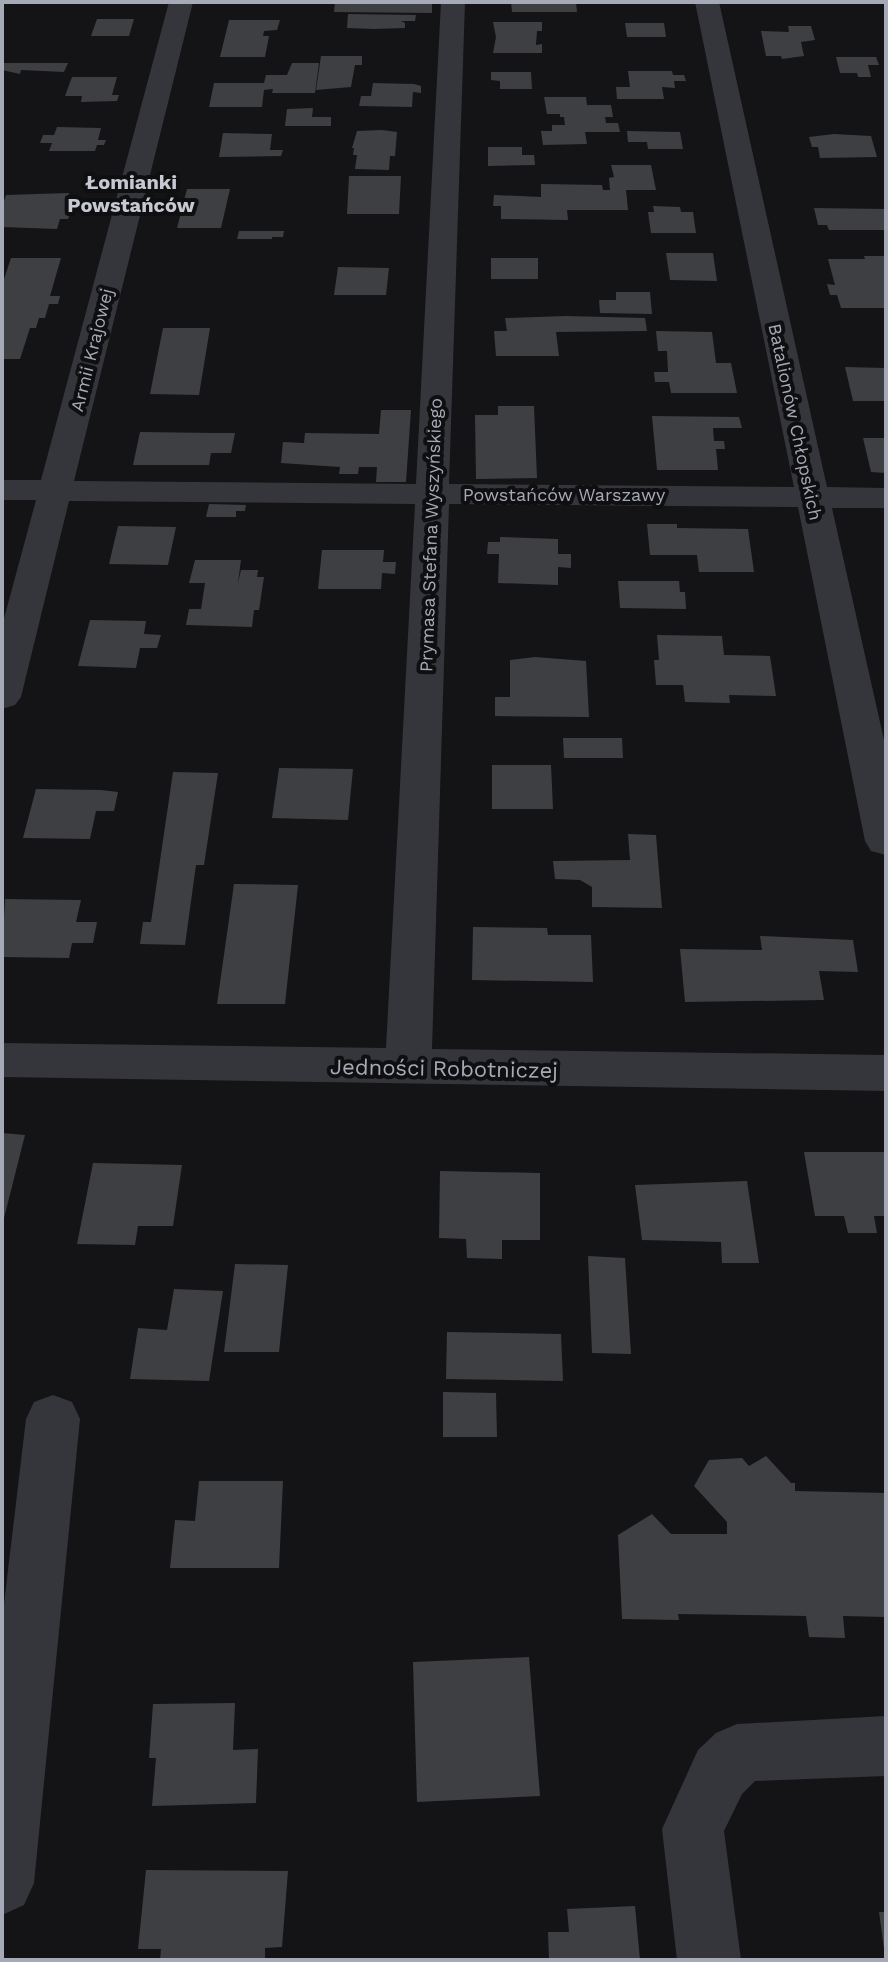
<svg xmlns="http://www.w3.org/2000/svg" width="888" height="1962" viewBox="0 0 888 1962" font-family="'Work Sans',sans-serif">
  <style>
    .building { fill: #3e3f43 }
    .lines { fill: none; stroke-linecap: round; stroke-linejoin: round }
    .minor { fill: #35363b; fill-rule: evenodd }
    .labels { text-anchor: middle; stroke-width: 8; stroke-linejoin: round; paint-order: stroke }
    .far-street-label { font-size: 18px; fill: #a6aab6; stroke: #0f0f11 }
    .far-neighbourhood-label { font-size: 20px; font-weight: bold; fill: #c7c9d2; stroke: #0f0f11 }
    .street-label { font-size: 22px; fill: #a6aab6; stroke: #0f0f11 }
  </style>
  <rect width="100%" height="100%" fill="#141416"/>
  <g class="building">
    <path d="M335 2H432V13L334 12Z"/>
    <path d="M511 2H576L577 12H512Z"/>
    <path d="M348 14 416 15 415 21H401L405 23V28L374 29 347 28Z"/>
    <path d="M97 19H134L129 36H91Z"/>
    <path d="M229 20H280L277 30 264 31 263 36H269L265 57H220Z"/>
    <path d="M493 22H542V31H537L536 45 542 44V53H493L496 37Z"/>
    <path d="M625 23H664L666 37H627Z"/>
    <path d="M788 26H811L815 40 801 42 804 56 782 59 781 56H766L761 31 789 32Z"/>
    <path d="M321 56H362V65H355L351 87 316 90Z"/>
    <path d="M836 57H876L879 65H868L871 77H858L857 73H840Z"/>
    <path d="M2 63H68L64 72 21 70 20 74 2 70Z"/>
    <path d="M292 63H319L315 93H272L273 89 264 90 262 107H209L214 83H264L266 75H287Z"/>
    <path d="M628 71H672L673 75H684L686 81H674L675 88 662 87 664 99H617L616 87H630Z"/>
    <path d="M491 72H531L532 89H500V81L491 80Z"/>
    <path d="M72 77H117L112 95H119L117 101 81 102 82 96H65Z"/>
    <path d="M373 83 414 84 421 86V93L413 92 412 107 359 106 361 96H371Z"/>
    <path d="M544 97H586L587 105H611L613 117H605L606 123H618L620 132H585L587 144 543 145 541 131H552V125H565L564 117H560V114H547Z"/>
    <path d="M313 108 312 117H331V126H285L287 109Z"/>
    <path d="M57 127 101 128 98 140H106L104 145H97L95 151H49L52 143H40L43 135H54Z"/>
    <path d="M382 130 397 132 395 156H390L389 170 355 169 357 155H353L354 148H352L357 131Z"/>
    <path d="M627 131 680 132 683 149H648L647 142H628Z"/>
    <path d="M223 133 272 134 270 150H283L281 156 219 157Z"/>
    <path d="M834 134 871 136 877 157 820 158 818 147H812L809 137Z"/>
    <path d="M488 147H522V155H534L535 165 488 166Z"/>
    <path d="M611 165H651L656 190H626L628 210H567L568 220 501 219V206H493L494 195 541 197V184L602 185 603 190H610L609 178 614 177Z"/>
    <path d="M349 176H401L399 214H347Z"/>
    <path d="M187 189H230L221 228H177Z"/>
    <path d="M69 193 66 203H74L68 219H60L57 229 2 227V207L6 195Z"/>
    <path d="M653 206 680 207 681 212H693L696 233H651L648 212H654Z"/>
    <path d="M814 208 886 209V230H829L827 225H818Z"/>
    <path d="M239 231H284L283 237H272V239H237Z"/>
    <path d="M666 253H713L717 281 670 280Z"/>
    <path d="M864 256H886V308H841L837 295H830L827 284 835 285 828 259H865Z"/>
    <path d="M11 258H61L50 296H60L58 304H49L45 318H39L36 328H30L20 359H2V285Z"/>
    <rect x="491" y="258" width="47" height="21"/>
    <path d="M338 267 389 268 386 295H334Z"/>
    <path d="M616 292H650L652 314 600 313 599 300H616Z"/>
    <path d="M566 316 645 318 647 331 556 332 559 356H496L494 331H507L505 318Z"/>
    <path d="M163 328H210L199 395 150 394Z"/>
    <path d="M656 331 712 332 716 363H731L737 393H671L669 382H655L654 372H668L667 351H658Z"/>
    <path d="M845 367 886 368V401H853Z"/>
    <path d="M498 406H534L537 478 476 479 475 415H498Z"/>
    <path d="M381 410H411L406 482H376L377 467H359L358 474H339L340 467 281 463 283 442 304 443 305 433 379 434Z"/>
    <path d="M652 416 739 417 742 428H713L714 441H724L725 449H716L718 470H657Z"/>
    <path d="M140 432 215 433H235L231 453H211L209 465H133Z"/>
    <path d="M863 438H886V473L871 472Z"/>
    <path d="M209 504 246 505 245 511H236V517H206Z"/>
    <path d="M647 524H677V528L748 529 754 572H699L697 555H650Z"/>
    <path d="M118 526 176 527 168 565 109 564Z"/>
    <path d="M500 537 558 539V554H571V568L558 567V585L498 583 499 554H487L488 542H500Z"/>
    <path d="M322 550H384L383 562H396L395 574 382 573 381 589H318Z"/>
    <path d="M195 560H241L238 583 241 570H258L257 577H264L259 610H254L252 627 186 625 189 609H201L205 583H189Z"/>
    <path d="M618 581H679L680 592H685L686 609 620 608Z"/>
    <path d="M90 620 146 621 144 634 161 635 157 648H140L136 668 78 666Z"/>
    <path d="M657 635 722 636 724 655 770 656 776 696 729 695 730 703 685 702 683 685H656L654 660H659Z"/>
    <path d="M535 657 586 661 589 717 495 716V697H510V660Z"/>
    <path d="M563 738H622L623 758H564Z"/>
    <path d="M492 765H551L553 809H492Z"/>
    <path d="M279 768 353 769 348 820 272 818Z"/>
    <path d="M173 772 218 773 204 865H196L185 945 140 944 143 922H151Z"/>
    <path d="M36 789 101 790 118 792 114 811H96L90 839 23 838Z"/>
    <path d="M628 834 656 835 662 908 592 907V887L580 880 555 879 553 861 630 860Z"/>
    <path d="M234 884 298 885 285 1004H217Z"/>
    <path d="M5 899 81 900 76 922H97L93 943H72L69 958 2 957Z"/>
    <path d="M473 927 547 928 548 935H591L593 982 472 980Z"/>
    <path d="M760 936 853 940 858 972 819 971 824 1000 685 1002 680 949 762 950Z"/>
    <path d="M2 1133 25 1135 3 1222H2Z"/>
    <path d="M804 1152H886V1216H874L877 1233H848L844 1216H815Z"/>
    <path d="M93 1163 182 1165 173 1226H138L135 1245 77 1244Z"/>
    <path d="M440 1171 540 1173V1240H502V1259L467 1258 466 1239 439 1238Z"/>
    <path d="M747 1181 759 1263H722L721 1242 642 1240 635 1185Z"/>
    <path d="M588 1256 625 1258 631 1354 592 1353Z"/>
    <path d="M235 1264 288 1265 279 1352H224Z"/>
    <path d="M174 1289 223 1291 209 1381 130 1379 138 1328 167 1330Z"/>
    <path d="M447 1332 561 1334 563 1381 446 1379Z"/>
    <path d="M443 1392 496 1393 497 1437H443Z"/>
    <path d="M766 1456 791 1483H795V1491L886 1493V1617L843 1616 845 1638 809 1637 806 1616 678 1614 679 1620 622 1619 618 1535 652 1514 671 1534H727V1522L694 1486 702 1472 709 1460 742 1458 749 1466Z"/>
    <path d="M199 1481H283L279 1568H170L175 1520 195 1521Z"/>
    <path d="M529 1657 540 1796 417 1802 413 1662Z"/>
    <path d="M235 1703 233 1750 258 1749 256 1803 152 1806 156 1758H149L153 1704Z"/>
    <path d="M146 1870 288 1871 282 1947 265 1948V1960H160L161 1949H138Z"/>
    <path d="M635 1906 640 1960H549L548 1932H569L567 1909Z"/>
    <path d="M879 1912H886V1949H884Z"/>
  </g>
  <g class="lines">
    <g class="minor">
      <path d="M169 2H193L74 481 416 484 441 2H465L449 484 794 487 695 2H719L827 487 886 488V508H832L886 749V855L871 851 865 841 798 507 449 504 432 1049 886 1055V1091L2 1077V1043L386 1048 415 504 69 501 21 697 15 705 2 709V626L36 500H2V480H41Z"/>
      <path d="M53 1395 72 1402 80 1419 34 1883 24 1905 2 1915V1621L26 1419 34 1402Z"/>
      <path d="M886 1716V1776L755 1781 742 1794 724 1831 741 1960H677L662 1829 698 1750 716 1733 737 1724Z"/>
    </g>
  </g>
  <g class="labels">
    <g class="far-street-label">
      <text transform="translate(92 350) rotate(-76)" y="6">Armii Krajowej</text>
      <text transform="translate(795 422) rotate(78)" y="6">Batalionów Chłopskich</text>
      <text x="564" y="501">Powstańców Warszawy</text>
      <text transform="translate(431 535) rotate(-88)" y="6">Prymasa Stefana Wyszyńskiego</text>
    </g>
    <g class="far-neighbourhood-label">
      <text x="131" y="189">Łomianki<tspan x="131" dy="23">Powstańców</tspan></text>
    </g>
    <g class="street-label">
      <text transform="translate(444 1068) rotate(1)" y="8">Jedności Robotniczej</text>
    </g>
  </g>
  <rect width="888" height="1962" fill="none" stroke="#a6aab6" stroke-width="8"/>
</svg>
